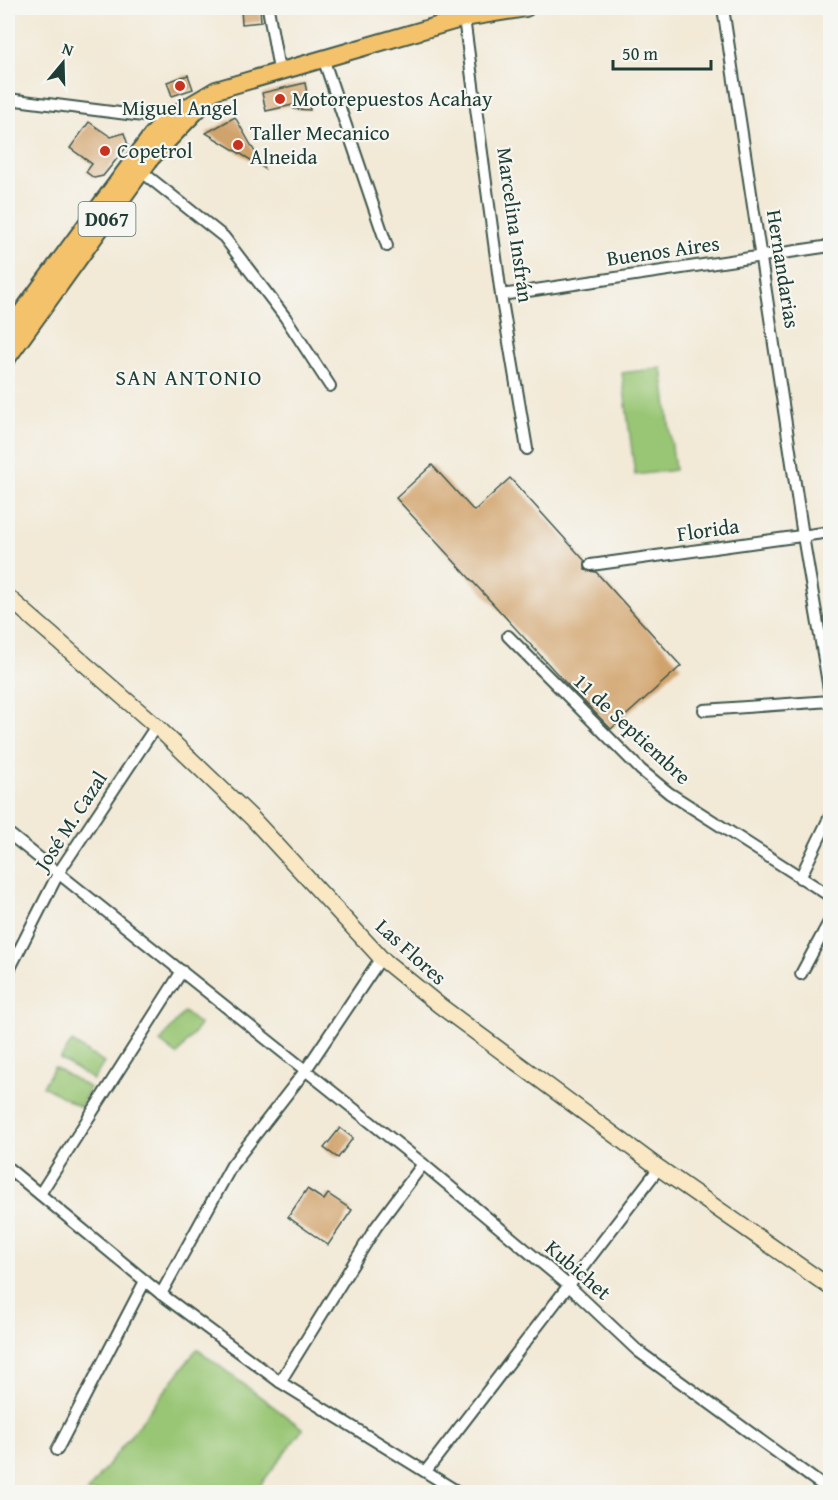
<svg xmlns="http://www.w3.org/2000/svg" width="838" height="1500" viewBox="0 0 838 1500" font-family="'Gentium Book Plus',serif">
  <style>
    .green { fill: #99c675; stroke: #5c8254; stroke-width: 1.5 }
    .building { fill: #d1a36c }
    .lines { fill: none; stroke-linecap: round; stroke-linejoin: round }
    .street-casing { stroke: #3f574c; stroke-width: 14 }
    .secondary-casing { stroke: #3f574c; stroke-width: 18 }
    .primary-casing { stroke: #3f574c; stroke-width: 20 }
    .street { stroke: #fff; stroke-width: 10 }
    .secondary { stroke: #fae7c3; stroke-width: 15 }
    .primary { stroke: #f3c26a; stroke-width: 16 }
    .poi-dot { fill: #c8321e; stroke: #f6f6f2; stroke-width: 2 }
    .labels { text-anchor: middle; stroke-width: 4.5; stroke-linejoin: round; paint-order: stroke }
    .shield { fill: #f6f6f2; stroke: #60746d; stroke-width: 1.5 }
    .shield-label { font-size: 20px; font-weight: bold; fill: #1f3d34 }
    .poi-label { font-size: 21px; fill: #1f3d34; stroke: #f6f6f2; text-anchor: start }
    .street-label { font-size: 21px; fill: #1f3d34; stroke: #f6f6f2 }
    .neighbourhood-label { font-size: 22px; letter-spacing: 1.5px; fill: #1f3d34; stroke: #f6f6f2 }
  </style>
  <rect width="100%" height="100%" fill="#f6f6f2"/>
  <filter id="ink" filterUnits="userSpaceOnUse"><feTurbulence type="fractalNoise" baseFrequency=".0167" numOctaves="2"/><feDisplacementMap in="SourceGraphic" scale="12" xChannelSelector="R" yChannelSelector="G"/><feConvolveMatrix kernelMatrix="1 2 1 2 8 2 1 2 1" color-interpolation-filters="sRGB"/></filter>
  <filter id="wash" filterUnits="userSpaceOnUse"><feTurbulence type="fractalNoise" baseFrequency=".008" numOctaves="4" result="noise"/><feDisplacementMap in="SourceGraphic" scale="24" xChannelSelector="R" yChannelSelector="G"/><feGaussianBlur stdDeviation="1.35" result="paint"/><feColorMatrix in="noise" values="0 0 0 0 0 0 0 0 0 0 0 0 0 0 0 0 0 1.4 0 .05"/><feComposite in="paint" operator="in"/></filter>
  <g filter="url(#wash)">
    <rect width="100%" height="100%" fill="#f2e9d6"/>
    <g class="green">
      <path d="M662 368 675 470 635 475 622 373Z"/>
      <path d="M184 1012 200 1025 177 1055 160 1042Z"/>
      <path d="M72 1042 104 1063 93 1080 60 1059Z"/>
      <path d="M54 1067 90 1088 80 1107 43 1086Z"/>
      <path d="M197 1349 303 1429 255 1492H87Z"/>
    </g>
    <g id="blocks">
      <g class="building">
        <path d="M241 8H260L261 22 242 24Z"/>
        <path d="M188 75 193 89 172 96 167 82Z"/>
        <path d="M305 83 310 110 294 109 293 105 266 111 262 93Z"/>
        <path d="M235 117 264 168 206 133Z"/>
        <path d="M89 122 111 137 124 133 128 145 103 176 94 178 86 172 92 164 70 148Z"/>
        <path d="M432 465 474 511 510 478 585 561V570L596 572 681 666 611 729 562 679 396 498Z"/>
        <path d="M340 1128 353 1138 338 1158 324 1148Z"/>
        <path d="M307 1189 324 1200 328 1194 352 1210 328 1245 288 1217Z"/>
      </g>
    </g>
  </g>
  <g filter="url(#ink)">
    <use href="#blocks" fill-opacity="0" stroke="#3f574c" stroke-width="1.5"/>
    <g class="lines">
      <defs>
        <g id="street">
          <path d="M268 8 279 70"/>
          <path d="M723 8 803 536 830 695"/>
          <path d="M464 18 501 295 527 449"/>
          <path d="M323 58 387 246"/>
          <path d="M8 99 167 119"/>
          <path d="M141 171 224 237 285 317 330 386"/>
          <path d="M501 295 830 246"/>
          <path d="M591 565 830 532"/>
          <path d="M508 636 641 770 669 793 830 896"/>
          <path d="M704 710 830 701"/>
          <path d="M8 833 423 1164 568 1285 638 1351 830 1491"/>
          <path d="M800 878 830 816"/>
          <path d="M8 972 59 872 156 726"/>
          <path d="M801 974 830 920"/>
          <path d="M8 1168 161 1294 280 1382 458 1492"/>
          <path d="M40 1194 182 971"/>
          <path d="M161 1294 232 1165 305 1071 381 958"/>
          <path d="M280 1382 376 1227 423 1164"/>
          <path d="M57 1450 145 1281"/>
          <path d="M426 1471 659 1168"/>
        </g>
        <path id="secondary" d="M8 597 156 726 251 817 381 958 439 1005 659 1168 830 1287"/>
        <g id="primary">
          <path d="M8 331 152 135 167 119 216 90 464 18 526 8"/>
          <path d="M8 357 151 158 201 106"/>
        </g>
      </defs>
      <use href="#street" class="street-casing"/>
      <use href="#secondary" class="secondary-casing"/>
      <use href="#primary" class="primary-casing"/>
      <use href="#street" class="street"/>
      <use href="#secondary" class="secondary"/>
      <use href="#primary" class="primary"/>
    </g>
  </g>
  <g class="poi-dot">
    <circle cx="180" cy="86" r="6"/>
    <circle cx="280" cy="99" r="6"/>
    <circle cx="238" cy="145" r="6"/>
    <circle cx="105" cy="151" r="6"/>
  </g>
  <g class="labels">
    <rect class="shield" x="78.5" y="202" width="57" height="34" rx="4.5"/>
    <g class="shield-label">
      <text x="107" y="226">D067</text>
    </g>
    <g class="poi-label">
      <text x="292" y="106">Motorepuestos Acahay</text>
      <text x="180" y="115" text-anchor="middle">Miguel Angel</text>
      <text x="250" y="140">Taller Mecanico<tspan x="250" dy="24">Alneida</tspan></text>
      <text x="117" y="158">Copetrol</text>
    </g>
    <g class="street-label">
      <text transform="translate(515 225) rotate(82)" y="7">Marcelina Insfrán</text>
      <text transform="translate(663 251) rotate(-8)" y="7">Buenos Aires</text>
      <text transform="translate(783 269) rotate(81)" y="7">Hernandarias</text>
      <text transform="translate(708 530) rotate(-8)" y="7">Florida</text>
      <text transform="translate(632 729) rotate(43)" y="7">11 de Septiembre</text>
      <text transform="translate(71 821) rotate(-57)" y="7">José M. Cazal</text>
      <text transform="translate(411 952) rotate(42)" y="7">Las Flores</text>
      <text transform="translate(578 1270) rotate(41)" y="7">Kubichet</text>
    </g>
    <g class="neighbourhood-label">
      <text x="189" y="385">SAN ANTONIO</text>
    </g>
  </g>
  <rect width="838" height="1500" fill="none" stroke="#f6f6f2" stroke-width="30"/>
  <g transform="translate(63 63) rotate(19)" stroke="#f6f6f2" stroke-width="4.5" paint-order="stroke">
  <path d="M0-4.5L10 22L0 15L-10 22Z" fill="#1f3d34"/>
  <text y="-9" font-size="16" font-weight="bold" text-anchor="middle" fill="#1f3d34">N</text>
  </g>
  <path d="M613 60v9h98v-9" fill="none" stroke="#1f3d34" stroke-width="3"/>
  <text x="622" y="60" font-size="18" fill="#1f3d34" stroke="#f6f6f2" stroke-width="4.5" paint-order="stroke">50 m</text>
</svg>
